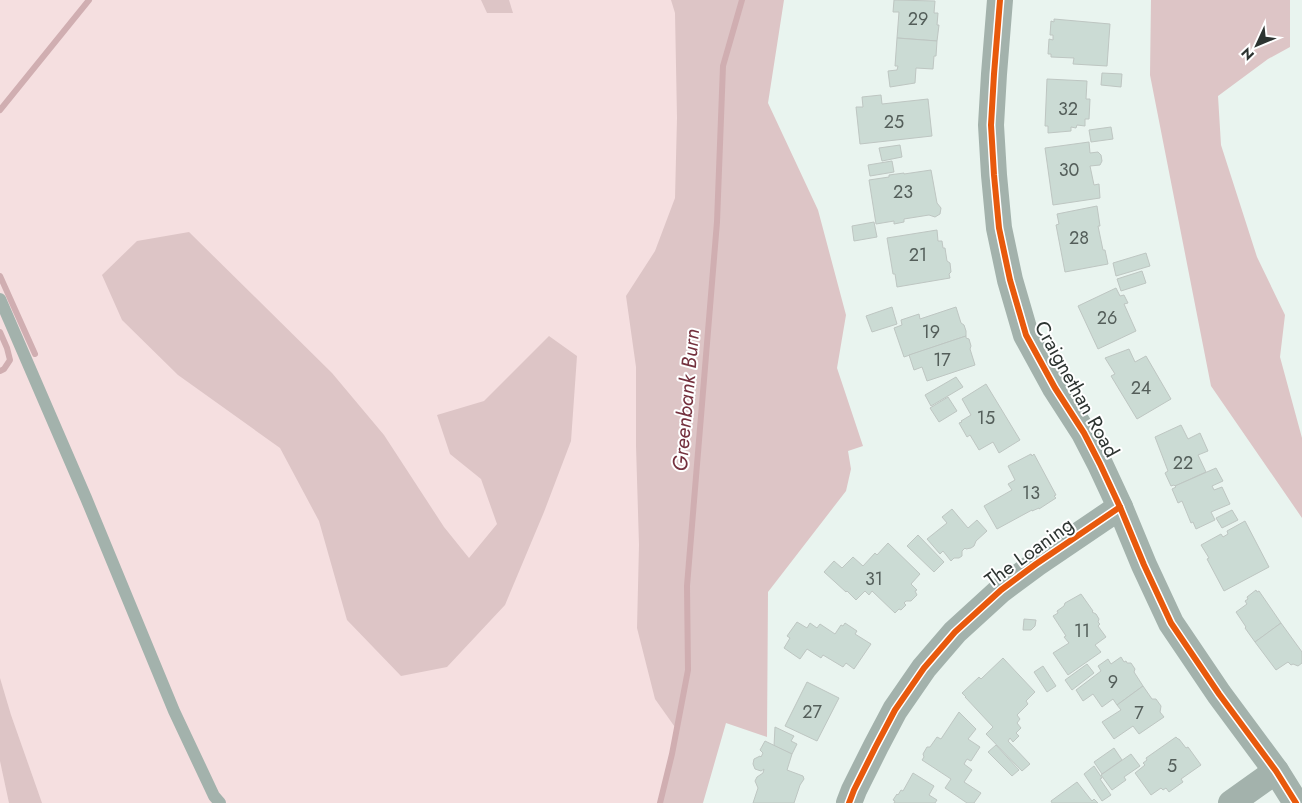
<svg xmlns="http://www.w3.org/2000/svg" width="1302" height="803" viewBox="0 0 1302 803" font-family="Jost,sans-serif">
  <style>
    .green { fill: #f5dfe0 }
    .forest { fill: #ddc5c6 }
    .lines { fill: none; stroke-linecap: round; stroke-linejoin: round }
    .stream { stroke: #d0aeb1; stroke-width: 6 }
    .building { fill: #cbdbd4; stroke: #bec6c2 }
    .service { stroke: #a3b2ac; stroke-width: 12 }
    .minor { stroke: #a3b2ac; stroke-width: 26 }
    .cycleway-casing { stroke: #fff; stroke-width: 9 }
    .cycleway { stroke: #e8590c; stroke-width: 6 }
    .labels { text-anchor: middle; stroke-width: 4; stroke-linejoin: round; paint-order: stroke }
    .number-label { font-size: 18px; fill: #545e5a }
    .street-label { font-size: 20px; fill: #2d3431; stroke: #fff }
    .water-label { font-size: 21px; font-style: italic; fill: #74313e; stroke: #fff }
  </style>
  <rect width="100%" height="100%" fill="#e9f4ef"/>
  <path class="green" d="M0 0H742L688 670 672 754 660 803H0Z"/>
  <g class="forest">
    <path d="M481 0H509L513 13H487Z"/>
    <path d="M671 0H784L768 103 818 210 846 315 837 368 863 446 848 451 851 469 846 491 768 592 767 737 726 723 703 803H660L677 730 655 699 637 628 639 545 636 446V367L626 296 655 251 675 198 677 118 675 13Z"/>
    <path d="M1151 0H1290V47L1268 59 1218 96 1221 145 1257 257 1285 315 1280 357 1302 438V518L1211 386 1150 75Z"/>
    <path d="M189 232 332 373 384 435 444 527 469 558 497 524 481 479 450 454 437 415 484 401 549 336 577 356 571 441 544 512 505 605 447 667 401 676 347 620 319 521 280 448 178 375 122 320 102 275 137 241Z"/>
    <path d="M0 678 11 715 42 803H9L0 761Z"/>
  </g>
  <g class="lines">
    <g class="stream">
      <path d="M0 110 89 0"/>
      <path d="M0 276 35 354"/>
      <path d="M0 332 7 348 10 360 4 369 0 371"/>
      <path d="M660 803 672 754 688 670 687 586 717 222 723 66 742 0"/>
    </g>
  </g>
  <g class="building">
    <path d="M894 0 935 1 934 13H938L937 25H939L937 41 897 38 899 12H893Z"/>
    <path d="M1054 19 1110 24 1107 66 1073 64 1074 58 1051 57V54H1048L1049 39 1053 40V35H1050L1051 21 1054 22Z"/>
    <path d="M897 38 937 41 936 56H934L933 69 916 68 915 83 890 87 888 71 897 70 898 66H895Z"/>
    <path d="M1102 73 1122 74 1121 87 1101 85Z"/>
    <path d="M1047 79 1087 81 1086 99H1090L1089 119H1085V126L1077 125 1076 128 1071 127V131L1048 133V126H1045Z"/>
    <path d="M881 95 882 104 928 99 932 136 860 144 856 107H863L862 97Z"/>
    <path d="M1111 127 1113 139 1091 142 1089 130Z"/>
    <path d="M1089 142 1090 153 1098 152 1101 155 1102 161 1100 165 1090 166 1094 185 1099 184 1100 198 1053 205 1045 148Z"/>
    <path d="M900 145 902 157 882 161 879 148Z"/>
    <path d="M892 161 894 172 870 176 868 165Z"/>
    <path d="M931 170 937 203 941 208 940 214 935 217 929 215 904 219V222L894 224V221L876 224 869 180 889 177V175L904 173V174Z"/>
    <path d="M1097 206 1100 226H1098L1103 250H1105L1108 264 1065 272 1056 225 1059 224 1057 214Z"/>
    <path d="M874 222 877 237 854 241 852 226Z"/>
    <path d="M937 230 938 241H942L943 248H945L947 261 950 263 951 272 949 274 950 278 897 287 895 274H893L887 238Z"/>
    <path d="M1146 253 1150 266 1116 276 1113 263Z"/>
    <path d="M1142 271 1146 283 1121 291 1117 279Z"/>
    <path d="M1116 288 1120 296 1124 295 1128 303 1124 304 1136 331 1098 349 1078 306Z"/>
    <path d="M892 307 897 324 872 332 866 316Z"/>
    <path d="M956 307 961 323 964 325 966 331V336L904 357 894 328 902 325 901 320 919 314 920 319Z"/>
    <path d="M966 336V338L969 339 971 346 970 349 975 365 927 381 922 367 914 370 909 355Z"/>
    <path d="M1129 349 1135 362 1146 356 1171 399 1137 419 1111 376 1115 374 1105 358Z"/>
    <path d="M956 377 963 387 931 406 925 395Z"/>
    <path d="M986 384 1020 440 999 453 993 442 979 450 970 435 967 437 959 423 962 422 961 421 971 415 962 399Z"/>
    <path d="M948 397 957 411 939 422 930 408Z"/>
    <path d="M1181 425 1188 439 1200 433 1208 451 1198 455 1206 472 1175 486 1174 485 1171 486 1165 473 1168 471 1155 437Z"/>
    <path d="M1031 454 1032 456 1034 454 1056 495 1054 496 1056 498 1039 509V508L1032 511V510L997 529 984 506 1012 490 1008 484 1015 480 1008 466Z"/>
    <path d="M1216 468 1223 481 1212 486 1214 490 1222 487 1230 504 1211 512 1215 520 1196 529 1193 522 1191 523 1182 501 1178 503 1172 489 1176 487 1175 486Z"/>
    <path d="M952 509 968 528 977 520 987 531 976 541 974 546 971 548 966 549 965 548 962 551V556L959 558H954L951 561 943 551 940 554 927 539 947 523 942 517Z"/>
    <path d="M1232 510 1238 520 1222 528 1216 518Z"/>
    <path d="M1245 521 1269 567 1224 591 1207 559 1209 558 1201 545 1221 534 1223 537 1228 534 1227 531Z"/>
    <path d="M918 535 944 562 934 572 907 546Z"/>
    <path d="M888 543 920 574 911 584 917 590 915 591 917 595 911 601H906L904 603 906 605 901 610 899 609 895 613 872 591 869 595 865 591 856 600 847 591 846 592 824 572 834 561 842 568 853 557 863 566 875 553 877 555Z"/>
    <path d="M1256 590 1257 592 1259 591 1281 623 1255 642 1245 628 1246 627 1236 612 1247 604 1245 601 1248 599 1247 597Z"/>
    <path d="M1081 594 1093 611 1092 612 1096 614 1099 619 1098 622 1100 624 1098 626 1106 637 1095 645 1101 652 1068 675 1053 653 1069 643 1064 637 1066 636 1053 616 1058 613 1057 611 1064 606 1065 603Z"/>
    <path d="M1024 619 1036 620 1035 626 1031 630H1023Z"/>
    <path d="M797 622 807 628 810 623 817 628 820 624 835 634 841 625 843 626 845 623 857 631 855 634 871 644 854 669 846 663 843 667 823 655 821 658 807 649 800 659 784 648 790 638 787 636Z"/>
    <path d="M1281 623 1302 652V663L1298 666 1293 664 1291 665 1288 662 1276 670 1255 642Z"/>
    <path d="M1121 657 1124 662 1126 661 1127 663H1131L1135 669 1134 672 1143 686 1117 705 1113 699 1102 707 1093 694 1083 701 1076 690 1101 671 1098 666 1108 659 1111 664Z"/>
    <path d="M1003 658 1035 692 1026 701 1028 704 1017 715 1020 719 1017 723 1021 728 1016 733 1019 736 1013 742 1010 738 1008 741 1030 764 1022 771 986 734 993 727 965 697H966L962 693 979 677 981 679Z"/>
    <path d="M1087 664 1094 673 1072 690 1065 680Z"/>
    <path d="M1043 666 1056 686 1047 692 1034 672Z"/>
    <path d="M807 682 839 698 817 741 785 726Z"/>
    <path d="M1143 686 1152 699H1156L1161 706 1160 712 1164 717 1139 734 1133 726 1114 739 1102 722 1121 710 1117 705Z"/>
    <path d="M959 712 976 729 968 739 980 747 971 761 967 759 964 764 972 770 964 782 981 793 974 803H967L945 788 951 779 922 760 924 757 923 754 927 747H930L937 737 941 739Z"/>
    <path d="M775 727 794 736 791 741 797 744 792 754 774 746Z"/>
    <path d="M1176 737 1178 739H1179L1186 748 1188 747 1201 765 1181 779 1183 782 1169 792 1166 788 1163 790 1161 788 1151 795 1135 773 1145 765 1143 763 1147 760 1146 758Z"/>
    <path d="M765 741 792 754 787 770 803 776 804 779 800 785 794 803H753L758 788 755 781 757 777 763 773 764 769 761 771 755 769 753 764 754 759 760 756 761 757 763 753 760 750Z"/>
    <path d="M996 745 1019 770 1012 776 988 752Z"/>
    <path d="M1114 748 1122 760 1102 774 1094 762Z"/>
    <path d="M1131 754 1140 766 1124 777 1126 780 1112 790 1101 775Z"/>
    <path d="M1094 766 1102 778 1100 779 1111 795 1102 801 1084 774Z"/>
    <path d="M913 773 934 786 929 795 937 800 935 803H894L895 801 893 800 897 794 898 795 901 790 903 791Z"/>
    <path d="M1077 782 1092 801 1094 799 1098 803H1052L1051 801Z"/>
  </g>
  <g class="lines">
    <path class="service" d="M0 299 86 498 174 711 214 796 220 803"/>
    <g class="minor">
      <path d="M1000 0 994 74 991 125 994 175 999 228 1010 280 1026 335 1055 388 1084 433 1100 464 1120 507 1144 565 1171 623 1219 694 1276 771 1296 803"/>
      <path d="M849 803 854 790 876 746 895 710 924 668 955 632 1001 590 1036 564 1120 507"/>
      <path d="M1231 803 1276 771"/>
    </g>
    <defs>
      <g id="cycleway">
        <path d="M1000 0 994 74 991 125 994 175 999 228 1010 280 1026 335 1055 388 1084 433 1100 464 1120 507 1144 565 1171 623 1219 694 1276 771 1296 803"/>
        <path d="M849 803 854 790 876 746 895 710 924 668 955 632 1001 590 1036 564 1120 507"/>
      </g>
    </defs>
    <use href="#cycleway" class="cycleway-casing"/>
    <use href="#cycleway" class="cycleway"/>
  </g>
  <g class="labels">
    <g class="number-label">
      <text x="918" y="25">29</text>
      <text x="1068" y="115">32</text>
      <text x="894" y="128">25</text>
      <text x="1069" y="176">30</text>
      <text x="903" y="198">23</text>
      <text x="1079" y="244">28</text>
      <text x="918" y="261">21</text>
      <text x="1107" y="324">26</text>
      <text x="931" y="338">19</text>
      <text x="942" y="366">17</text>
      <text x="1141" y="394">24</text>
      <text x="986" y="424">15</text>
      <text x="1183" y="469">22</text>
      <text x="1031" y="499">13</text>
      <text x="874" y="585">31</text>
      <text x="1082" y="637">11</text>
      <text x="1113" y="688">9</text>
      <text x="812" y="718">27</text>
      <text x="1139" y="719">7</text>
      <text x="1172" y="772">5</text>
    </g>
    <g class="street-label">
      <text transform="translate(1077 389) rotate(61)" y="7">Craignethan Road</text>
      <text transform="translate(1029 552) rotate(-36)" y="7">The Loaning</text>
    </g>
    <g class="water-label">
      <text transform="translate(686 400) rotate(-85)" y="7">Greenbank Burn</text>
    </g>
  </g>
  <g transform="translate(1257 45) rotate(226)" stroke="#ffffff" stroke-width="4" paint-order="stroke">
  <path d="M0-4L9 19L0 12L-9 19Z" fill="#2d3431"/>
  <text y="-8" font-size="14" font-weight="bold" text-anchor="middle" fill="#2d3431">N</text>
  </g>
</svg>
